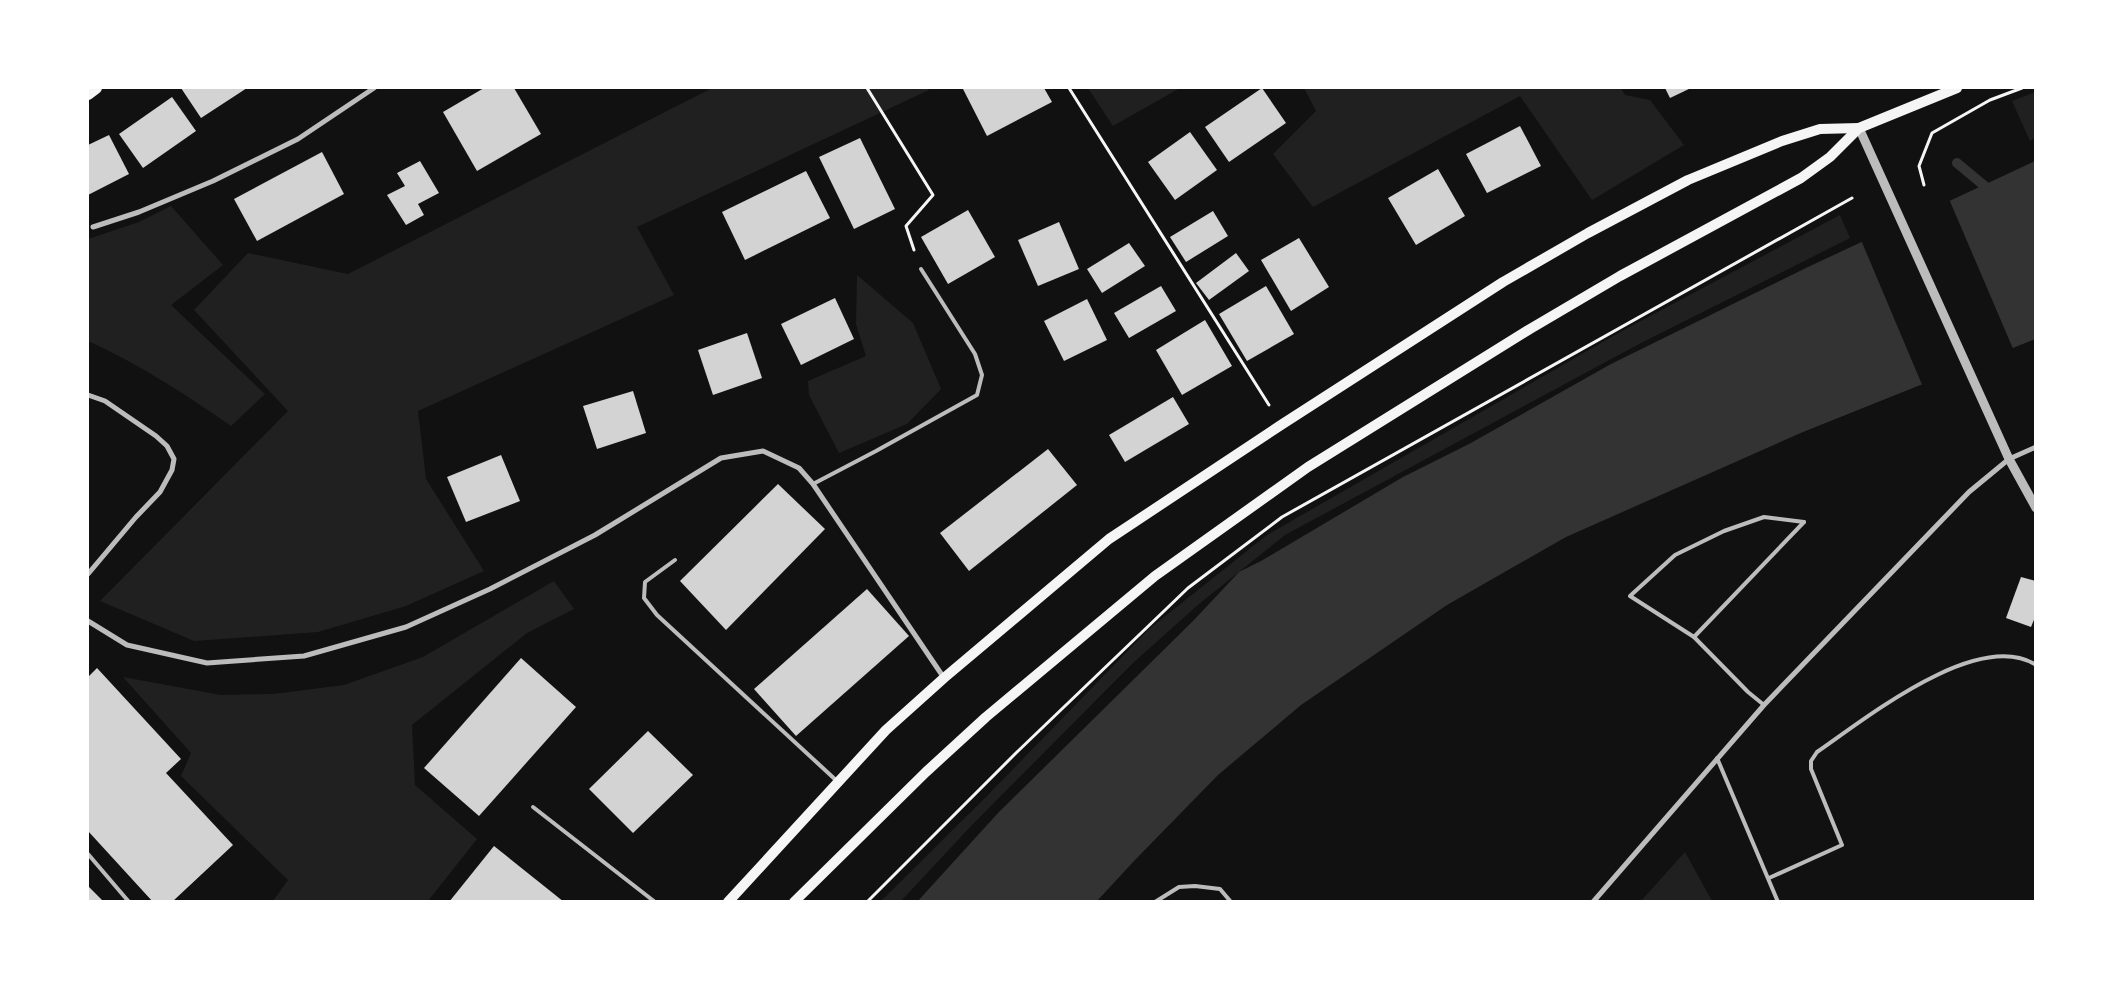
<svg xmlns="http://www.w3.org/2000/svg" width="2123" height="989" viewBox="0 0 2123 989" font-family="Ubuntu,sans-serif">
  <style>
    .green { fill: #202020 }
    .water { fill: #333 }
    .pier { fill: #111 }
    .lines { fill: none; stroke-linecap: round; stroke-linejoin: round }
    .stream { stroke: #333; stroke-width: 10 }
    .building { fill: #d3d3d3 }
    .path { stroke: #f5f5f5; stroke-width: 3 }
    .service { stroke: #bcbcbc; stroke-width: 4 }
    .minor { stroke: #bcbcbc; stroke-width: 5 }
    .tertiary { stroke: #bcbcbc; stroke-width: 9 }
    .secondary { stroke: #f5f5f5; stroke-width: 10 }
    .primary { stroke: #f5f5f5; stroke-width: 12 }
  </style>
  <rect width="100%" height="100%" fill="#111"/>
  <g class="green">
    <path d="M712 88H927L929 90 637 227 674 295 418 411 426 479 484 571 406 606 318 632 194 641 100 601 288 411 194 310 248 253 348 274Z"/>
    <path d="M1088 88H1180L1113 126Z"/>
    <path d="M1304 88H1621L1625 95 1650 100 1684 145 1592 200 1520 96 1313 207 1273 154 1316 111Z"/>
    <path d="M2035 92V138L2030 141 2012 101Z"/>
    <path d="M171 206 223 265 171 305 265 394 231 426C185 394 139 364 88 341V239L139 222Z"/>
    <path d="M1840 215 1850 238 1641 343 1285 535 1199 604 1133 663 972 825 901 901H881L987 796 1149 629 1267 535 1622 331Z"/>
    <path d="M857 275 913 323 941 389 907 424 839 453 809 395 808 381 866 356 856 324Z"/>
    <path d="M554 581 574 609 527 633 412 725 415 785 477 839 428 901H273L288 880 181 776 191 753 123 677 221 695 273 694 344 685 423 657Z"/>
    <path d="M1685 852 1712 901H1641Z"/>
  </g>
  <path class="water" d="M2035 161V339L1803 432 1566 537 1447 605 1301 705 1218 775 1134 861 1097 901 917 902 998 813 1194 620 1239 572 1261 561 1403 477 1469 444 1611 364 1808 267Z"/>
  <path class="pier" d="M1949 199 2014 351 1923 387 1861 240Z"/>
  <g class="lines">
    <path class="stream" d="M1957 163 1993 193"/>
  </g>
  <g class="building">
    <path d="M181 88H247L201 118Z"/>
    <path d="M484 88H514L541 134 477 171 443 112Z"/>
    <path d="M966 88H1044L1052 102 987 136 963 89Z"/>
    <path d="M1262 88 1286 123 1229 162 1205 127Z"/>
    <path d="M1665 88H1691L1670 98Z"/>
    <path d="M172 97 196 131 143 168 119 134Z"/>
    <path d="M1520 126 1541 166 1487 193 1466 154Z"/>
    <path d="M1190 132 1217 170 1175 200 1148 162Z"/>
    <path d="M109 135 129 174 88 195V145Z"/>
    <path d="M860 138 895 209 854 229 819 157Z"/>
    <path d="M322 152 344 194 257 241 234 199Z"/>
    <path d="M420 161 439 193 418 204 424 215 406 225 387 195 405 186 397 173Z"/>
    <path d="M1438 169 1465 216 1416 245 1388 198Z"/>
    <path d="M806 171 830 218 745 260 722 212Z"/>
    <path d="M968 210 995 257 948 284 921 237Z"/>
    <path d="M1213 211 1228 236 1186 262 1170 237Z"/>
    <path d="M1059 222 1079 269 1038 286 1018 240Z"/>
    <path d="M1299 238 1329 287 1291 311 1261 260Z"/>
    <path d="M1129 243 1145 266 1102 293 1087 269Z"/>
    <path d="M1236 253 1249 271 1209 300 1196 283Z"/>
    <path d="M1161 286 1176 311 1129 338 1114 313Z"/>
    <path d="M1266 286 1294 334 1247 361 1219 314Z"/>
    <path d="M835 298 854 339 801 365 781 324Z"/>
    <path d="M1087 299 1107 340 1064 361 1044 321Z"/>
    <path d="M1205 320 1232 366 1182 395 1156 350Z"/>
    <path d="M747 333 762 378 713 395 698 350Z"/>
    <path d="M633 391 646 433 597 449 583 406Z"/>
    <path d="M1173 397 1189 424 1125 462 1109 435Z"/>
    <path d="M1048 449 1077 485 969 571 940 533Z"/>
    <path d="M501 455 520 501 466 522 447 477Z"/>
    <path d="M778 484 825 529 726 630 680 581Z"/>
    <path d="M2021 577 2036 581V615L2031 627 2006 618Z"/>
    <path d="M867 589 909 636 796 736 754 689Z"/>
    <path d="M521 658 576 707 479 816 424 768Z"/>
    <path d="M97 668 181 759 166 773 233 845 172 902H153L88 831V677Z"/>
    <path d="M648 731 693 775 633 833 589 789Z"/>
    <path d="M494 846 564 902H449Z"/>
    <path d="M88 886 104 902H88Z"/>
  </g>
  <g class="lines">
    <g class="path">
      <path d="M867 88 933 195 906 226 914 250"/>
      <path d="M1069 88 1269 405"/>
      <path d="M1924 185 1919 166 1932 133 1990 100 2022 88"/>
      <path d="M867 902 1017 752 1188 588 1282 517 1852 198"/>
    </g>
    <g class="service">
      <path d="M813 484 876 451 977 395 982 375 975 354 921 269"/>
      <path d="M675 560 645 582 644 598 657 615 838 782"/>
      <path d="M1694 637 1804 522"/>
      <path d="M1764 705 1748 692 1694 637 1630 596 1675 555 1724 531 1764 517 1804 522"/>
      <path d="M1717 758 1778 902"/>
      <path d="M533 807 655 902"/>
      <path d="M88 854 129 902"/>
      <path d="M1769 878 1842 845 1811 769V761L1817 752C1865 719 1978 628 2036 665"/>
      <path d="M1155 902 1179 887 1195 886 1220 889 1231 902"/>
    </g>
    <g class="minor">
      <path d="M93 227 139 212 213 181 298 139 374 88"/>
      <path d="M88 395 105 401 156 436 167 446 174 459 172 470 160 492 136 517 88 574"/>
      <path d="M88 621 127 645 207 663 304 656 406 627 490 589 595 535 721 458 763 451 799 468 813 484 944 678"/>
      <path d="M1593 902 1764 705 1969 492 2009 459 2036 447"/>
    </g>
    <path class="tertiary" d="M1859 128 2009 459 2036 508"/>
    <g class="secondary">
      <path d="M728 902 886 730 944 678 1109 539 1281 425 1503 282 1588 233 1688 180 1782 141 1820 129 1859 128"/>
      <path d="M794 902 926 772 986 717 1155 576 1308 467 1530 329 1620 276 1801 178 1830 157 1859 128 1957 88"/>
    </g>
    <path class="primary" d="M88 94 96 88"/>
  </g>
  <rect width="2123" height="989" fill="none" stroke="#ffffff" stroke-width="178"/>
</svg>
